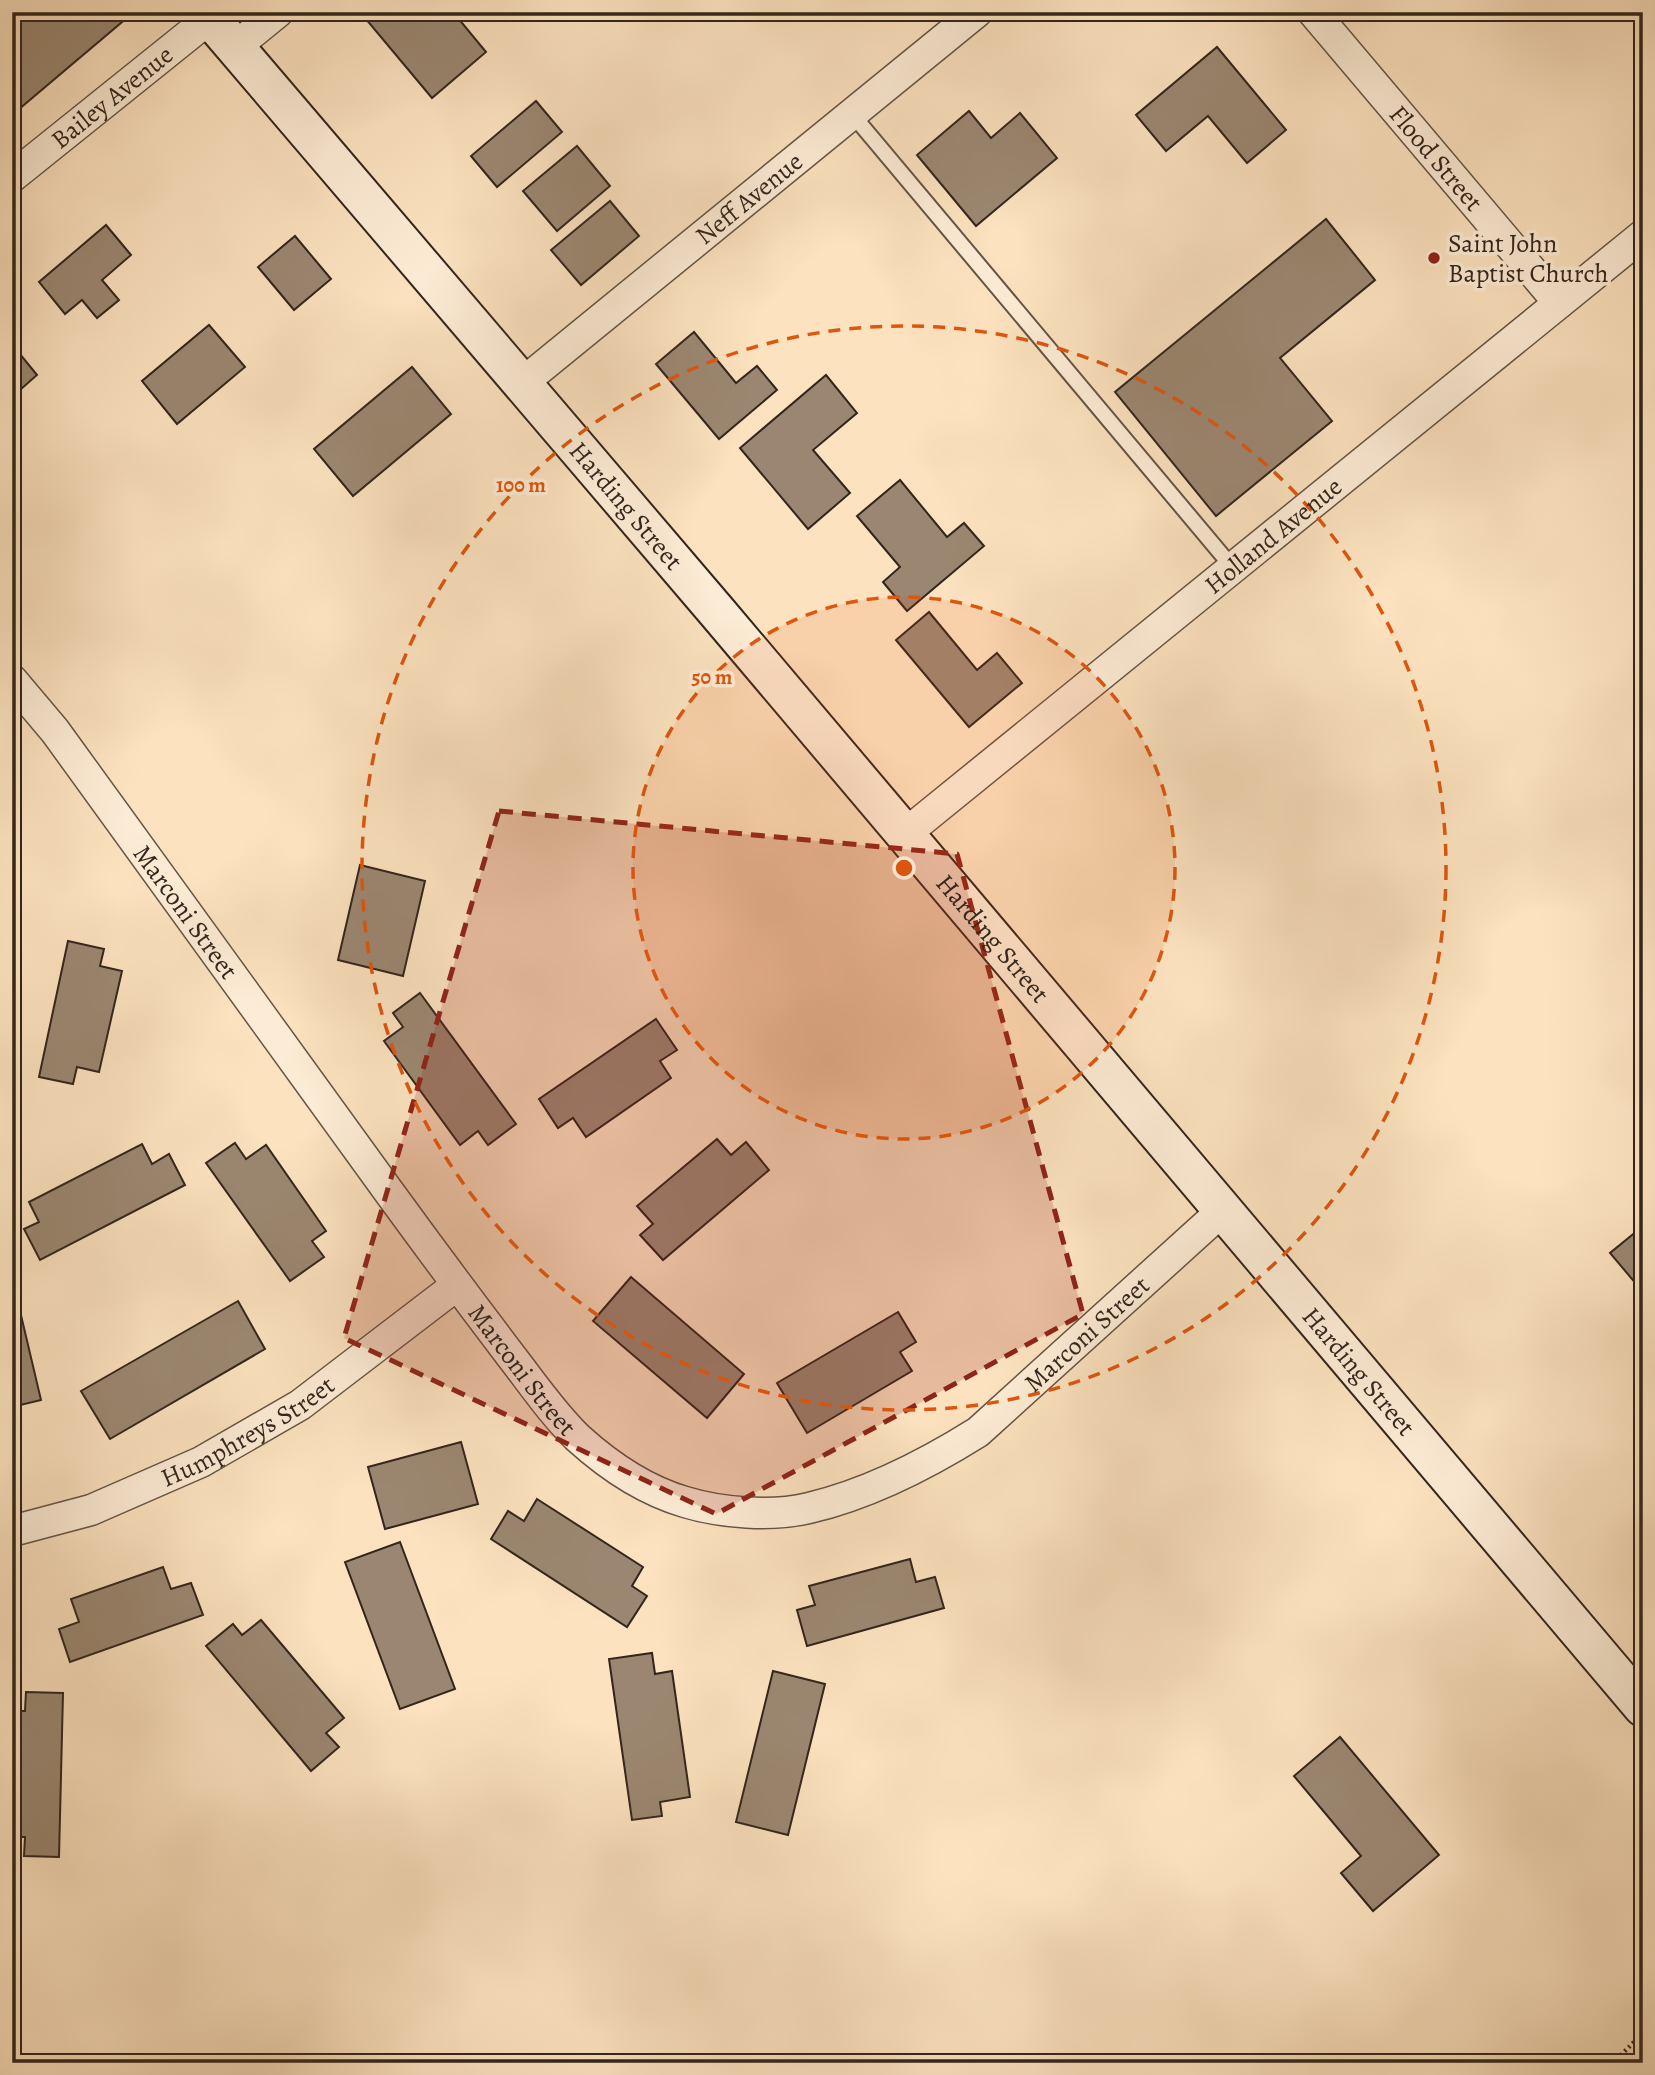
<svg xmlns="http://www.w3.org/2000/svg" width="1655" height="2075" viewBox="0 0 1655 2075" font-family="Alegreya,serif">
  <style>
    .building { fill: #9b8771; stroke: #32251d; stroke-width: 2 }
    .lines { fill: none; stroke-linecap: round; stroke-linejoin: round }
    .lane-casing { stroke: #645446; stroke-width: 18 }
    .street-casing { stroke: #645446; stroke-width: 33 }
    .secondary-casing { stroke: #32251d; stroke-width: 42 }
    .path { stroke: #32251d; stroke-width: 4.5; stroke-dasharray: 2 3.5; stroke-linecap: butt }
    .lane { stroke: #fdecd5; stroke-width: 14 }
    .street { stroke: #fdecd5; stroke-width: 30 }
    .secondary { stroke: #fdecd5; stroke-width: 38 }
    .marked { fill: #8f2418; fill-opacity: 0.2; stroke: #8f2418; stroke-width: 5; stroke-dasharray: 14 9; stroke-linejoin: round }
    .ring { fill: none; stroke: #df560d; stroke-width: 3.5; stroke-dasharray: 12 9 }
    .poi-dot { fill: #8f2418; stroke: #fdecd5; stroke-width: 2.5 }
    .labels { text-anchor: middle; stroke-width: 7; stroke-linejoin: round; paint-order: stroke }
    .street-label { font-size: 26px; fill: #32251d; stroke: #fdecd5 }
    .poi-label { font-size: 26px; fill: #32251d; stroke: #fdecd5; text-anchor: start }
    .centre { fill: #df560d; stroke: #fdecd5; stroke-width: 3.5 }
    .ring-label { font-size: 21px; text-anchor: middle; font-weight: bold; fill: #df560d; stroke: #fdecd5; stroke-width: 7; stroke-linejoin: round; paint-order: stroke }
  </style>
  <rect width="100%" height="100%" fill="#fce2bf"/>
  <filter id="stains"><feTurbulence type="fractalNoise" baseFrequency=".00286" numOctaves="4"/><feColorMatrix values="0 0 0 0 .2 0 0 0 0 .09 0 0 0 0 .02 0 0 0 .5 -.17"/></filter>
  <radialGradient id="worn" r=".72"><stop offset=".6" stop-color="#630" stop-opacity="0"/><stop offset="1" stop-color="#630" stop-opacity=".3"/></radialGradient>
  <g class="building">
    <path d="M12 12H114L122 22 12 115Z"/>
    <path d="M360 12H453L486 52 432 98Z"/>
    <path d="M1217 47 1286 130 1247 163 1208 116 1166 151 1136 115Z"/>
    <path d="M536 101 562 132 497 187 471 156Z"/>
    <path d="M969 111 991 138 1020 113 1057 158 976 226 917 155Z"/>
    <path d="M577 146 610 186 557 231 523 191Z"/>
    <path d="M610 201 639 236 581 285 551 250Z"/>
    <path d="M1326 219 1375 280 1280 358 1332 421 1216 516 1115 392Z"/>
    <path d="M106 225 131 255 102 280 119 300 97 318 82 300 65 314 39 282Z"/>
    <path d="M295 236 331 279 294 310 258 267Z"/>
    <path d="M209 325 245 367 177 424 142 381Z"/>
    <path d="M694 332 736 383 757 366 777 390 719 439 656 364Z"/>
    <path d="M15 348 37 375 12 397V350Z"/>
    <path d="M412 367 451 414 353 496 314 449Z"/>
    <path d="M826 375 857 413 813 450 850 493 808 529 740 448Z"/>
    <path d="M900 480 947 537 964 523 984 546 907 611 883 582 900 567 857 516Z"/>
    <path d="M929 612 977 670 997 653 1022 683 969 727 896 640Z"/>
    <path d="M360 865 425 881 403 976 338 960Z"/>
    <path d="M68 941 104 949 100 966 122 971 99 1072 77 1067 73 1084 39 1077Z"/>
    <path d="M420 993 516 1124 488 1145 478 1131 460 1145 384 1041 403 1027 393 1013Z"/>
    <path d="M656 1019 677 1050 660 1061 671 1078 586 1137 573 1118 558 1128 539 1099Z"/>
    <path d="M717 1139 731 1155 746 1142 769 1170 663 1260 640 1235 653 1224 637 1206Z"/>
    <path d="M235 1143 246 1159 266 1145 326 1231 312 1241 324 1257 290 1281 206 1163Z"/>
    <path d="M142 1144 152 1164 169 1154 185 1185 40 1260 24 1229 39 1222 29 1202Z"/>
    <path d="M1643 1226V1292L1610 1253Z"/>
    <path d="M12 1277 41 1400 12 1407Z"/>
    <path d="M631 1277 744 1374 707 1418 593 1321Z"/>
    <path d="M238 1301 265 1349 110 1439 81 1391Z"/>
    <path d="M898 1312 916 1342 900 1352 912 1371 807 1433 777 1383Z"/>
    <path d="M461 1442 478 1504 385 1529 368 1467Z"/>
    <path d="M537 1499 643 1567 632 1586 647 1596 627 1627 491 1539 508 1511 524 1521Z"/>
    <path d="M400 1542 455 1689 400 1709 345 1562Z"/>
    <path d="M910 1559 916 1582 935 1577 944 1608 807 1646 797 1610 815 1605 809 1586Z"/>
    <path d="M163 1567 171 1589 191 1583 203 1615 70 1662 59 1629 79 1622 71 1599Z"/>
    <path d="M261 1620 344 1718 326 1733 339 1747 311 1771 206 1646 233 1624 242 1635Z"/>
    <path d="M652 1653 655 1674 672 1671 690 1797 660 1802 662 1816 632 1820 609 1659Z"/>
    <path d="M773 1671 825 1684 788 1835 736 1822Z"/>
    <path d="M26 1692 63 1693 59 1857 24 1856 25 1837H12V1711H25Z"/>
    <path d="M1340 1737 1439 1855 1373 1911 1341 1873 1361 1856 1294 1776Z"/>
  </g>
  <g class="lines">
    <defs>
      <path id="lane" d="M852 114 1233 568"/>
      <g id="street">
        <path id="s1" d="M1313 12 1559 303"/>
        <path d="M235 47 278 12"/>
        <path id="s2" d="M12 177 210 18"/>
        <path id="s3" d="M521 384 977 12"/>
        <path id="s4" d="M12 680 55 731C166 884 277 1038 389 1192 429 1247 470 1302 511 1356 532 1383 553 1414 578 1438 610 1467 644 1490 685 1502 721 1513 772 1517 809 1508 869 1494 927 1464 978 1432L1223 1210"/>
        <path id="s5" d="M905 834 1643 235"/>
        <path id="s6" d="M12 1531 91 1510 201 1462 300 1405 457 1285"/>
      </g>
      <g id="secondary">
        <path id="s7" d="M205 12 718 613 1643 1707"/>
      </g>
    </defs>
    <use href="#lane" class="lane-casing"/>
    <use href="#street" class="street-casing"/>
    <use href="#secondary" class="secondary-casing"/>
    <path class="path" d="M1613 2063 1643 2033"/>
    <use href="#lane" class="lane"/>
    <use href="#street" class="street"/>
    <use href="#secondary" class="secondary"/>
  </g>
  <path class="marked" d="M499 811 957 854 1083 1314 716 1514 344 1338Z"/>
  <circle cx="904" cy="868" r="271" fill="#df560d" fill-opacity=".12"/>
  <g class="ring">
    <circle cx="904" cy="868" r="271"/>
    <circle cx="904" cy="868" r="542"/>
  </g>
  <circle class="poi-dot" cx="1434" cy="258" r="7"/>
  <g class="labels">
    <g class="street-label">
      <text dy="9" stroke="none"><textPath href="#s2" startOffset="128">Bailey Avenue</textPath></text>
      <text dy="9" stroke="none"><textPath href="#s1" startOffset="191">Flood Street</textPath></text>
      <text dy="9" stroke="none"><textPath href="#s3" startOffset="294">Neff Avenue</textPath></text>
      <text dy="9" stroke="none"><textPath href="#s7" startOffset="649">Harding Street</textPath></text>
      <text dy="9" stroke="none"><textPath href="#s5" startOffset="474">Holland Avenue</textPath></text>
      <text dy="9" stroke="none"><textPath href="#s4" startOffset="290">Marconi Street</textPath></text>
      <text dy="9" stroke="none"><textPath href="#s7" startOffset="1216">Harding Street</textPath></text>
      <text dy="9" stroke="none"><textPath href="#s4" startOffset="1530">Marconi Street</textPath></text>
      <text dy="9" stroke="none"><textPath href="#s4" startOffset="858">Marconi Street</textPath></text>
      <text dy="9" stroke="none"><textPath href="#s7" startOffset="1783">Harding Street</textPath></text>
      <text dy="9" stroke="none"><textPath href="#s6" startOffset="257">Humphreys Street</textPath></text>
    </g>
    <g class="poi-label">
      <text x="1448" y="252">Saint John<tspan x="1448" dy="30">Baptist Church</tspan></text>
    </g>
  </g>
  <circle cx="904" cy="868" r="10" class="centre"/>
  <g class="ring-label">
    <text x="521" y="492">100 m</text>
    <text x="712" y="684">50 m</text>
  </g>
  <rect width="1655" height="2075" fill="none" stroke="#fce2bf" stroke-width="42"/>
  <rect x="14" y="14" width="1627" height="2047" fill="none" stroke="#32251d" stroke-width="3.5"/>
  <rect x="21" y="21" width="1613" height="2033" fill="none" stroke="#32251d" stroke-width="2"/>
  <rect width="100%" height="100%" filter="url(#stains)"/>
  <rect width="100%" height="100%" fill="url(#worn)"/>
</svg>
